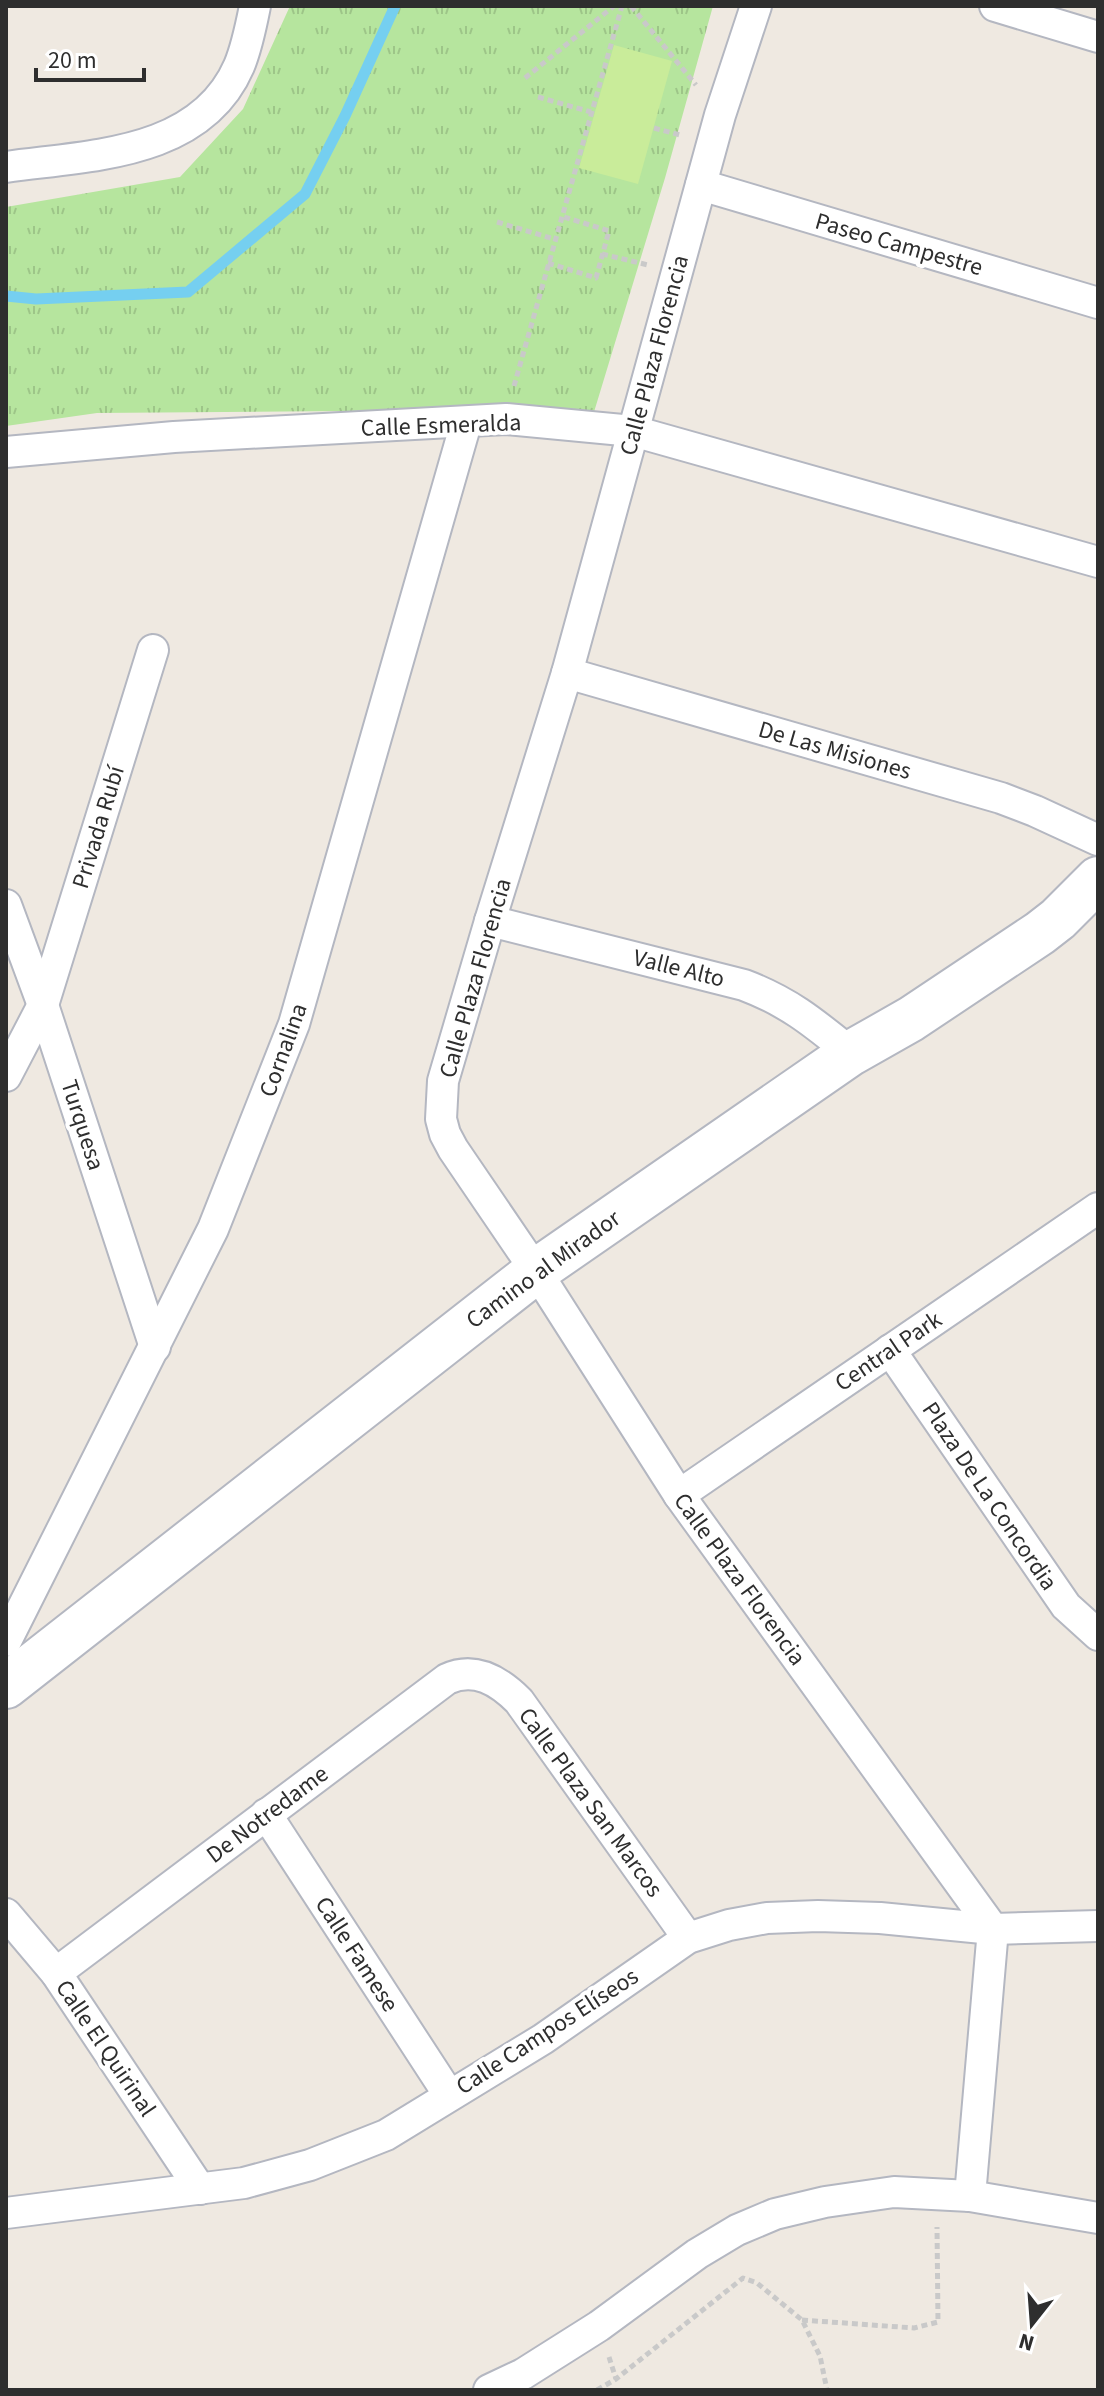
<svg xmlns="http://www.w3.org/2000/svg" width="1104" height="2396" viewBox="0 0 1104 2396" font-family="'Source Sans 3',sans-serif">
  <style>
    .park { fill: url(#park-tufts) }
    .pitch { fill: #c9ec9a }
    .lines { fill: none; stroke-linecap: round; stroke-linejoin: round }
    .stream { stroke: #75cff0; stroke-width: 11 }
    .street-casing { stroke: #b4b7c1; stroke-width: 34 }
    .secondary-casing { stroke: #b4b7c1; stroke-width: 48 }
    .path { stroke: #c9c9c9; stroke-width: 5; stroke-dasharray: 6 4; stroke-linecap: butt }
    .street { stroke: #fff; stroke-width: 30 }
    .secondary { stroke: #fff; stroke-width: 44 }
    .labels { text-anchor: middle; stroke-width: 8; stroke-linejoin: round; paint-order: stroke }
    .street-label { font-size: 24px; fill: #2e2e2e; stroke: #fff }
  </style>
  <defs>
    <pattern id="park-tufts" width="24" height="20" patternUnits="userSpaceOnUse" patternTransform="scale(2)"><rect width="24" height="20" fill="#b6e59e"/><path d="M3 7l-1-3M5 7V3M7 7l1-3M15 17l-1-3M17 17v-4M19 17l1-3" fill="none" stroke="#9dc588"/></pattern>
  </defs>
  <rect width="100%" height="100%" fill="#efe9e1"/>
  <path class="park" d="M290 6H713L665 178 594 412 465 410 97 413 6 426V207L180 177 243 109Z"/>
  <path class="pitch" d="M614 45 672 61 638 184 579 168Z"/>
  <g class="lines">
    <path class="stream" d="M6 296 36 299 188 292 305 194 345 116 395 6"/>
    <defs>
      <g id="street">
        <path d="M756 6 720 115 567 673 490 921 443 1081 441 1119 445 1134 453 1149 536 1271 679 1495 993 1929 970 2196"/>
        <path d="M995 6 1098 37"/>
        <path d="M6 167C89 155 200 156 239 66 247 47 251 26 255 6"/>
        <path d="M701 185 1098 303"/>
        <path d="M6 452 174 437 506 419 633 431 1098 562"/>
        <path d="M567 673 1001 798 1035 811 1098 840"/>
        <path d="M6 905 43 1005 155 1347"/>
        <path d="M490 921 744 985C789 1002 814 1023 851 1053"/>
        <path d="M6 1076 43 1005 153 650"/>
        <path d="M890 1350 1066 1606 1098 1635"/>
        <path d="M679 1495 1098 1208"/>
        <path d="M6 1641 213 1229 294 1024 466 423"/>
        <path d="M266 1814 449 2095"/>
        <path d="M6 1914 56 1973 200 2189"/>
        <path d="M56 1973 447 1679C475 1666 499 1681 519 1701L688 1938"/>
        <path d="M6 2213 244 2183 310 2165 386 2135 543 2039 688 1938 729 1925 767 1918 818 1916 880 1918 993 1929 1098 1926"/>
        <path d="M489 2390 523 2374 599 2326 697 2254 737 2230 775 2214 825 2202 894 2192 970 2196 1098 2218"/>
      </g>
      <path id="secondary" d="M6 1686 536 1271 851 1053 911 1019 1040 933 1058 919 1098 879"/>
    </defs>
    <use href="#street" class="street-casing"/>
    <use href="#secondary" class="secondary-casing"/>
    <g class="path">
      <path d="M631 6 696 85"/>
      <path d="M525 78 614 6"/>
      <path d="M538 97 591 112"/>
      <path d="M654 128 680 135"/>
      <path d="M497 222 554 239"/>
      <path d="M602 254 648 265"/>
      <path d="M548 263 596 278 609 231 561 216"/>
      <path d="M514 386 622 6"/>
      <path d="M802 2320 914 2328 938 2322 937 2227"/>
      <path d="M609 2357 616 2379"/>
      <path d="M597 2390 616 2379 743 2278 757 2283 802 2320 820 2356 827 2390"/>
    </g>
    <use href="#street" class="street"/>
    <use href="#secondary" class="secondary"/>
  </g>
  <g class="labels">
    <g class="street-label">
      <text transform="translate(899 244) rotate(16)" y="8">Paseo Campestre</text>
      <text transform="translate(654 355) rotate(-75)" y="8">Calle Plaza Florencia</text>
      <text transform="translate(441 425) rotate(-2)" y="8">Calle Esmeralda</text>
      <text transform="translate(835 750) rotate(16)" y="8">De Las Misiones</text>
      <text transform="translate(98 827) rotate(-73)" y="8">Privada Rubí</text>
      <text transform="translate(679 968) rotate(14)" y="8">Valle Alto</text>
      <text transform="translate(475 978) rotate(-74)" y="8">Calle Plaza Florencia</text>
      <text transform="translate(283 1050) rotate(-70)" y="8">Cornalina</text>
      <text transform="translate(83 1125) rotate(72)" y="8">Turquesa</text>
      <text transform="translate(543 1269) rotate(-36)" y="8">Camino al Mirador</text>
      <text transform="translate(888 1351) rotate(-34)" y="8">Central Park</text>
      <text transform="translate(990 1496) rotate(56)" y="8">Plaza De La Concordia</text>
      <text transform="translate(740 1579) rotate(54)" y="8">Calle Plaza Florencia</text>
      <text transform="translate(591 1802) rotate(54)" y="8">Calle Plaza San Marcos</text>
      <text transform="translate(267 1814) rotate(-37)" y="8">De Notredame</text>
      <text transform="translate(357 1954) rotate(57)" y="8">Calle Famese</text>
      <text transform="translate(547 2031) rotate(-33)" y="8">Calle Campos Elíseos</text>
      <text transform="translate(106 2048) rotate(56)" y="8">Calle El Quirinal</text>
    </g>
  </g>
  <rect width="1104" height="2396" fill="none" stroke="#2e2e2e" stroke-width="16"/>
  <g transform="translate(1032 2324) rotate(197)" stroke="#ffffff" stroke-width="6" paint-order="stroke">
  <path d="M0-6L14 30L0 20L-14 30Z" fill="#2e2e2e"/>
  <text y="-12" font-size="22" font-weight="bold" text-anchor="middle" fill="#2e2e2e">N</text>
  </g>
  <path d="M36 68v12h108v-12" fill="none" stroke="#2e2e2e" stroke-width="4"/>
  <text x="48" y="68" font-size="24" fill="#2e2e2e" stroke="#ffffff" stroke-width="6" paint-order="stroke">20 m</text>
</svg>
